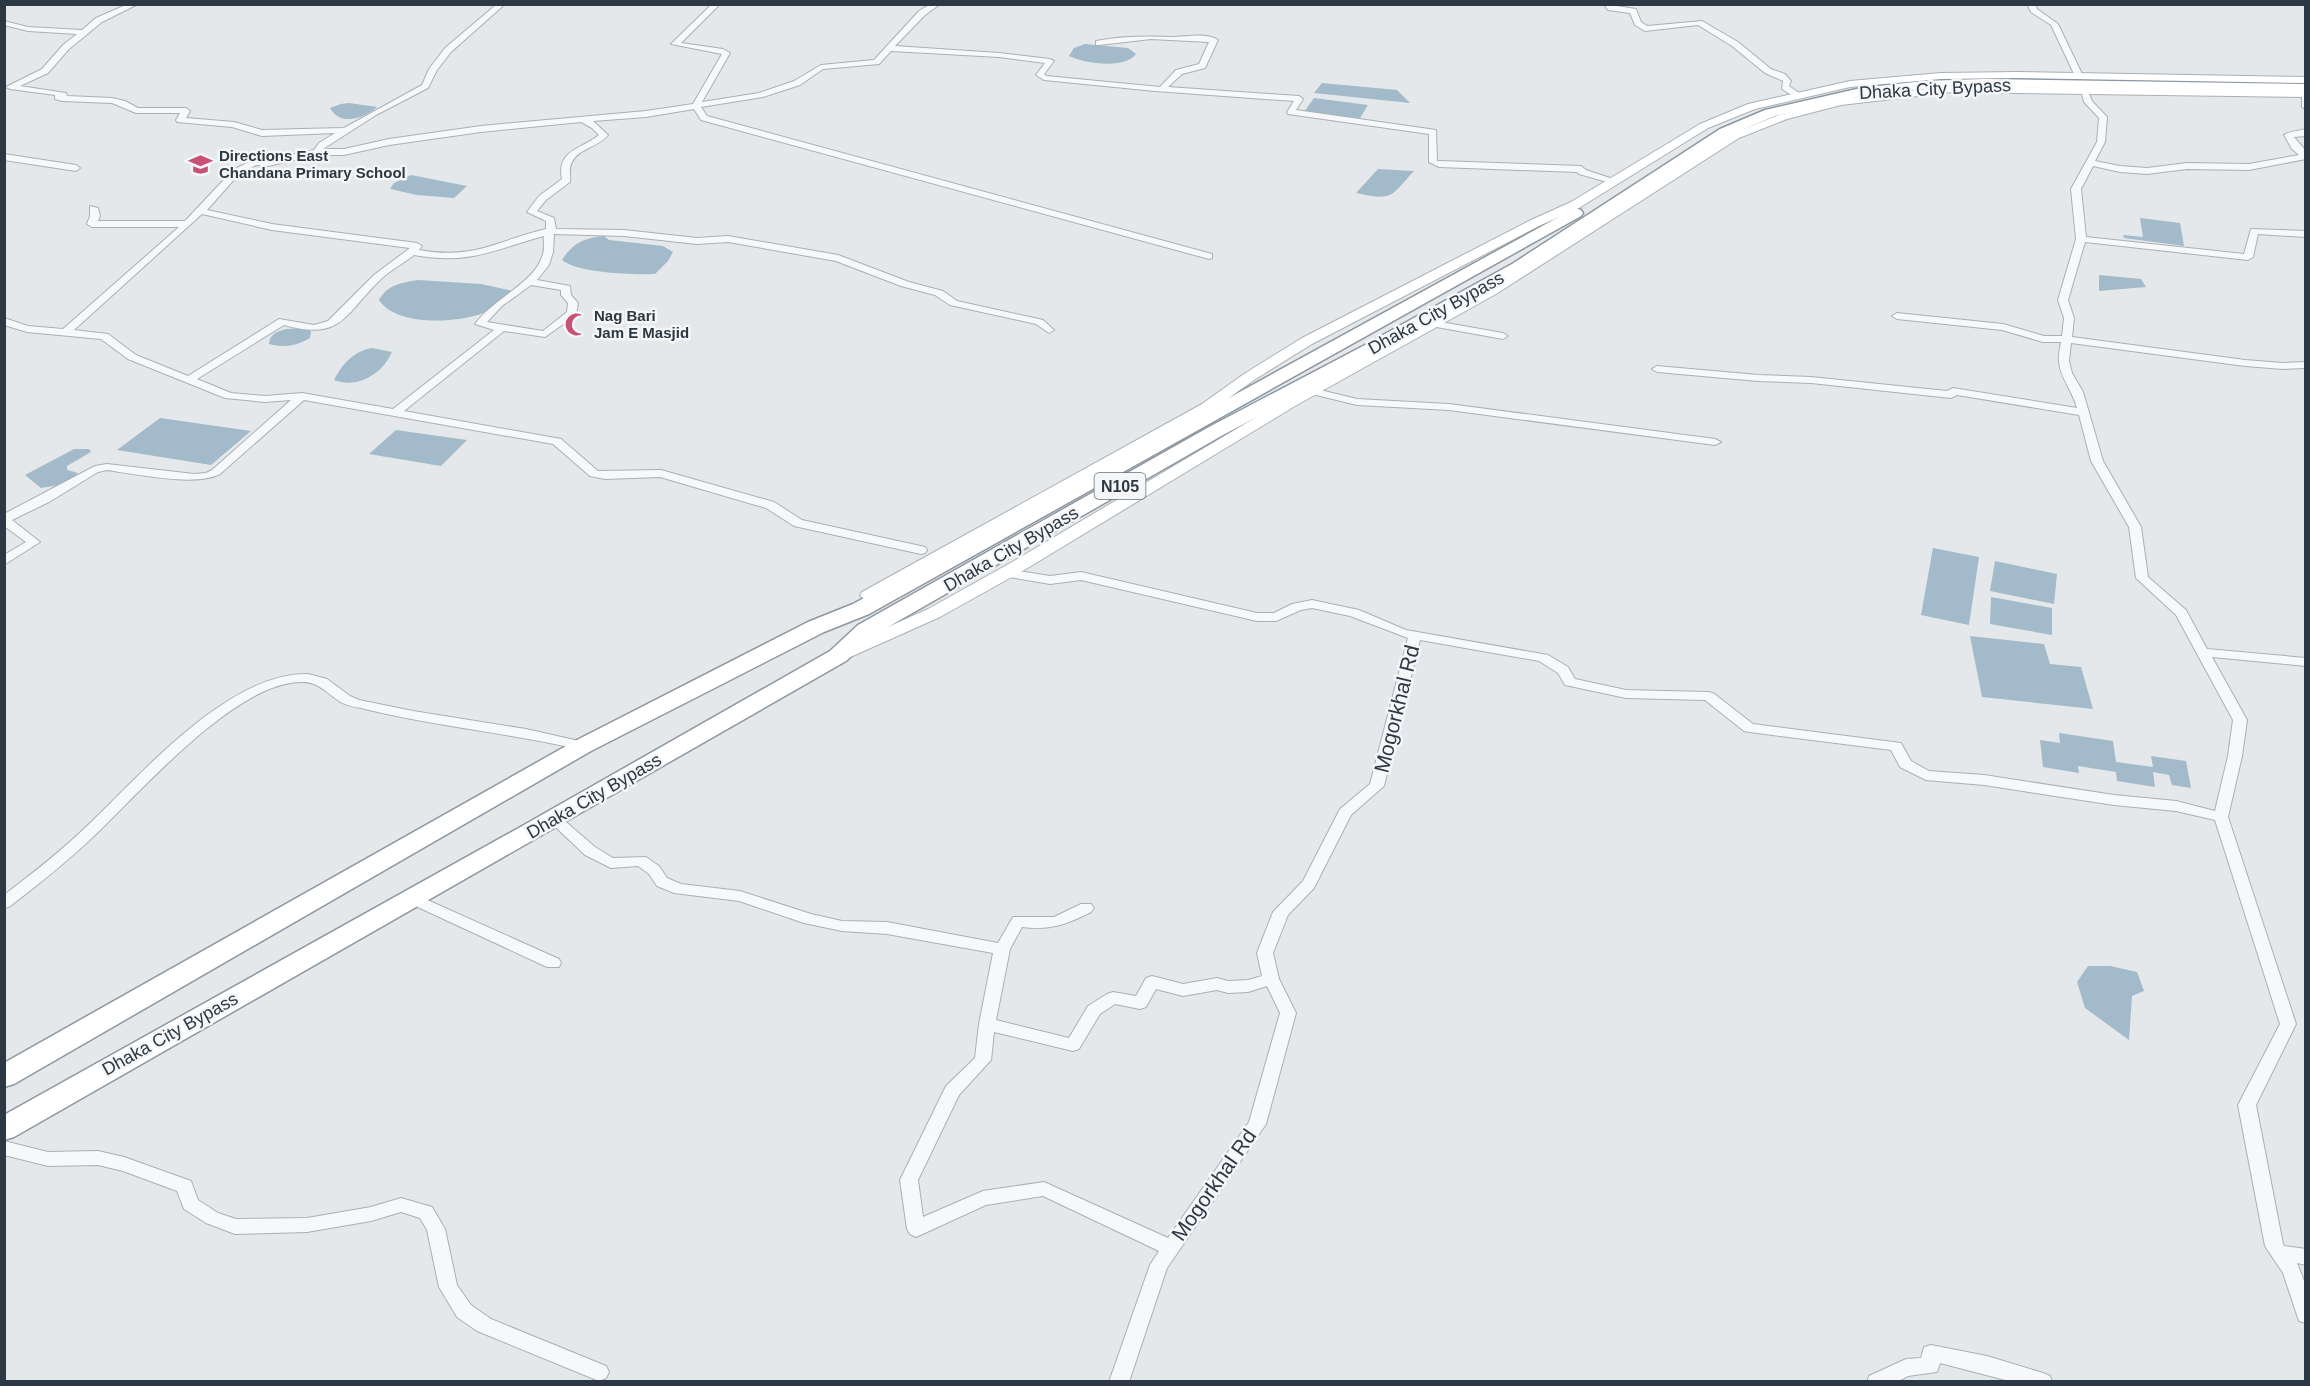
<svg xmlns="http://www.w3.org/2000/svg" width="2310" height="1386" viewBox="0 0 2310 1386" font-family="Helvetica,sans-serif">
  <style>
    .water { fill: #a2bac9 }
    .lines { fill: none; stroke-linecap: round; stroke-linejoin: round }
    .minor-casing { stroke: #a9b0b5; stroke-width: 2 }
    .secondary-casing { stroke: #a9b0b5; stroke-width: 2 }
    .trunk-casing { stroke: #8c97a1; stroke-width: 3 }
    .minor { fill: #f7f8fa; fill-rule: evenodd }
    .secondary { fill: #fff; fill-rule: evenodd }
    .trunk { fill: #fff; fill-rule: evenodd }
    .labels { text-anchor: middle; stroke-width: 5; stroke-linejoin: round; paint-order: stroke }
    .far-poi-label { font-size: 15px; font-weight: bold; fill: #2c3843; stroke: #f4f6f8; text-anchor: start }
    .shield { fill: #f4f6f8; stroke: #687179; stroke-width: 1.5 }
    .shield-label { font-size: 16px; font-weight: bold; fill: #2c3843 }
    .street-label { font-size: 18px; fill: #2c3843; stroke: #f4f6f8 }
    .near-street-label { font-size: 21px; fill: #2c3843; stroke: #f4f6f8 }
  </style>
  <rect width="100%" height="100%" fill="#e4e8eb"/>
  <g class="water">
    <path d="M1085 44 1128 48 1136 54C1125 69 1085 64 1069 56L1074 48Z"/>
    <path d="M1322 83 1397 90 1410 103 1314 93Z"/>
    <path d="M1314 98 1368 105 1360 118 1304 112Z"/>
    <path d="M349 103 377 107C365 118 340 127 330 108L341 104Z"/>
    <path d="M1378 169 1414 171C1390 197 1393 201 1356 193Z"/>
    <path d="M411 175 467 186 454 198 417 195 390 189 394 183Z"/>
    <path d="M2140 218 2180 223 2184 246 2124 238 2123 235 2143 237Z"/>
    <path d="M604 236 609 240 663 246 673 252 668 261 655 274C634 275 577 273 562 260 573 243 584 238 604 236Z"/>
    <path d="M2099 275 2141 279 2146 287 2099 291Z"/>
    <path d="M418 280 481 284 513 291C505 300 495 309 484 313 457 323 397 327 379 300 388 284 401 283 418 280Z"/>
    <path d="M298 328 311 331 310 338C297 346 284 348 269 344 270 330 286 329 298 328Z"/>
    <path d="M372 348 392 352C382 375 356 389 334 380 342 364 354 351 372 348Z"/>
    <path d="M160 418 251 431 211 465 117 450Z"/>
    <path d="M396 430 467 440 441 466 369 454Z"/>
    <path d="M74 449H89L91 452 67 466V470L78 473 66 484 41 488 25 475Z"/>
    <path d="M1933 548 1979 557 1969 625 1921 615Z"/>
    <path d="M1995 561 2057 574 2054 604 1990 591Z"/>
    <path d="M1991 597 2052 608V635L1990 624Z"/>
    <path d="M1970 636 2044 644 2050 664 2081 667 2093 709 1982 697Z"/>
    <path d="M2059 733 2113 741 2116 762 2153 767 2151 756 2186 761 2191 788 2172 785 2169 775 2153 772 2155 787 2117 781 2116 772 2078 766 2079 773 2043 767 2040 740 2060 743Z"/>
    <path d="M2088 966H2110L2137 972 2144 991 2132 996 2129 1040 2085 1008 2077 982Z"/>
  </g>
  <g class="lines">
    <defs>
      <g id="minor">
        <path d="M128 4H138L102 22 69 49 48 73 20 86 66 93 67 96 112 98 125 101 138 108H186L190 111 186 118 234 122 262 130 344 128 422 85 429 69 445 48 497 4H505L451 52 437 70 428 88 376 115 323 149H344L389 139 481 126 646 111 693 104 722 54 671 44 712 4H720L681 43 723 49 730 53 702 102 759 93 794 81 821 65 874 60 919 11 931 4H940L925 15 895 46 999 53 1050 59 1054 61 1044 74 1046 76 1160 87 1176 70 1199 64 1209 42 1151 39 1099 45H1096V41C1122 36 1146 36 1172 37 1187 37 1205 32 1218 40L1205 68 1182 74 1168 87 1299 96 1303 99 1296 110 1436 130 1437 161H1440L1581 166 1586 170 1619 181 1614 184 1579 174 1577 172 1439 167 1429 162V134L1288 114 1287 112 1294 101 1155 91 1044 80 1036 75 1045 63 999 57 891 51 879 64 823 69 800 85 763 97 701 107 707 116 1212 254V258L1209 259 701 120 694 109 646 117 593 121 608 135C599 147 579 148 572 162 568 169 571 176 570 182L546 200 537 211 554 218 556 229 624 230 697 238 728 236 838 255 909 282 943 291 957 301 1043 320 1054 330 1049 333 1036 324 950 305 935 295 901 286 836 261 728 242 697 244 624 236 554 234 553 252 549 265 537 280 570 286 571 295 578 303 576 315 545 337 504 331 404 411 561 439 598 471 661 470 774 502 802 520 925 547 927 550 925 553 921 554 794 526 766 508 660 477 605 479 590 476 553 444 304 400 220 474C195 487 136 474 107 470L98 472 49 502 12 520 40 542 4 565V555L26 542 4 526V514L95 466 107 464 194 474 206 473 212 470 291 400 265 402 225 398 128 359 101 339 27 332 4 325V318L28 326 63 329 179 227H92L87 224 90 216V206L98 208 100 216 98 221H185L233 170 255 159 268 160 314 150 319 143 335 133 262 136 232 127 177 122 176 120 180 113H136L112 103 62 101 55 99V95L10 89 6 87 42 69 63 45 77 34 28 31 4 25V21L28 27 82 30 96 18ZM581 122 592 128 599 135C582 149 556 150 562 179L539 196 527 212 546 221V229C496 241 474 260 419 250L422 246 417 243 272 224 207 210 239 174 256 165 268 166 317 155H344L389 145 481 132ZM202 214 272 230 410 248 374 275 328 321 314 325 279 319 188 376 136 355 108 334 74 330ZM544 236C543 241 545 248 543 254 536 282 493 299 475 324L494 330 393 409 302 393 265 396 231 393 197 379 284 325C342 341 344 315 380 280 390 270 403 264 414 255 471 265 492 250 544 236ZM531 285 561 290V295L568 303 567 312 543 331 487 322 502 306Z"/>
        <path d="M1604 4 1636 9 1641 22 1647 26 1702 21 1738 42 1771 69 1785 74 1791 81 1789 86 1802 95 1795 97 1782 89 1783 81 1765 73 1732 46 1698 25 1645 31 1635 25 1630 13 1608 10Z"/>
        <path d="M2027 4H2035L2037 9 2058 24 2083 76 2082 78 2075 76 2051 25 2031 12Z"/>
        <path d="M2080 87H2086L2092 101 2107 117 2105 142 2095 161 2120 166 2147 168 2187 163 2249 164 2299 155 2292 149 2284 135C2289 131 2300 131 2306 129V136L2294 137 2306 151V159L2249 170 2187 169 2147 174 2120 172 2093 166 2081 189 2086 237 2244 254 2251 229 2306 231V237L2258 234 2253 257 2248 260 2085 242 2068 300 2074 318 2072 337 2245 360 2283 363 2306 362V368L2283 369 2245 366 2071 343 2069 361 2072 373 2083 392 2103 461 2141 527 2148 577 2186 610 2207 649 2306 658V666L2212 657 2247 720 2242 756 2228 817 2296 1024 2256 1105 2283 1244 2284 1246 2306 1249V1265L2297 1263 2306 1286V1323L2299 1321 2283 1273 2265 1246 2238 1105 2280 1024 2215 820 2176 811 2114 805 1984 785 1926 780 1900 767 1891 750 1749 732 1744 731 1705 700 1626 698 1565 685 1558 673 1539 661 1420 640 1384 786 1351 815 1314 888 1288 915 1273 953 1279 979 1296 1013 1266 1124 1167 1268 1129 1382H1109L1150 1265 1159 1251 1043 1196 986 1205 916 1237 910 1234 907 1229 900 1180 946 1086 975 1058 979 1024 993 953 887 934 842 931 804 923 739 901 674 893 657 886 649 874 638 866 611 868 585 855 546 818 548 815H558L595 847 613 858 646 857 659 866 667 878 681 884 740 891 811 914 842 921 887 922 998 943 1013 917H1054L1081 904H1091L1094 908 1091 912C1068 924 1049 931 1022 927L1010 949 996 1020 1069 1038 1088 1006 1107 994 1113 992 1136 996 1146 978 1152 976 1183 984 1217 978 1228 981 1248 980 1262 976 1257 953 1273 912 1303 881 1340 809 1370 784 1408 638 1350 616 1312 608 1301 610 1276 621H1257L1081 580 1050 584 1003 576 1001 573 1003 570 1007 569 1050 576 1081 572 1257 613H1274L1292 604 1312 600 1359 610 1406 630 1548 655 1568 667 1575 679 1626 690 1708 692 1713 693 1753 724 1901 743 1911 761 1929 771 1984 775 2114 795 2176 801 2215 811 2228 756 2233 720 2176 615 2136 578 2129 527 2091 461 2079 415 1957 395 1951 398 1811 383 1758 381 1657 372 1652 369 1657 366 1758 375 1811 377 1947 391 1953 388 2077 408C2073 392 2060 377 2059 362 2058 356 2060 348 2061 342H2043L2002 330 1897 319 1892 316 1897 313 2003 324 2044 336H2062L2064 318 2058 300 2076 239 2071 189 2097 142 2099 118 2084 102ZM1267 986 1280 1013 1249 1122 1168 1238 1044 1182 983 1191 923 1217 918 1180 959 1095 991 1060 994 1032 1073 1051 1079 1049 1100 1014 1115 1004 1140 1009 1146 1007 1156 989 1183 996 1217 990 1228 993 1248 992Z"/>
        <path d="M2302 92H2306V109L2302 107Z"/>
        <path d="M4 154 76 165 80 168 76 171 4 160Z"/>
        <path d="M1435 321 1503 333 1508 336 1503 339 1431 326 1430 324Z"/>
        <path d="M1312 388 1357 399 1449 404 1715 439 1721 442 1715 445 1449 410 1357 405 1308 393V389Z"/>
        <path d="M308 674 327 679 350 696 359 700 413 711 526 729 588 743 590 746 583 750C511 733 437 727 365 709 357 707 346 706 339 701 320 688 317 679 291 683 228 692 141 791 96 834 69 860 39 884 9 907L4 908V895C33 873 60 852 86 827 140 776 228 672 308 674Z"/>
        <path d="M414 894 559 959 561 963 559 967H547L409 903 406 899 409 895Z"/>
        <path d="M4 1141 48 1152 98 1151 124 1157 191 1181 198 1200 218 1213 236 1219 307 1218 371 1207 401 1198 432 1207 445 1229 457 1285 471 1305 491 1319 606 1366 609 1372 606 1378 599 1381 477 1331 457 1317 439 1287 427 1230 420 1218 401 1212 371 1221 307 1232 235 1234 206 1223 184 1209 177 1191 123 1171 98 1165 48 1166 4 1155Z"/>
        <path d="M1931 1345 1987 1356 2043 1373 2050 1376 2052 1382H2013L1940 1363 1937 1372 1908 1376 1897 1382H1867L1869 1376 1906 1359 1921 1358 1924 1347Z"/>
      </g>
      <g id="secondary">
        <path d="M2017 72 2306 77V83L2017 78 1941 79 1850 87 1755 109 1708 128 1579 208 1539 226 1312 344 1254 380 1212 410 874 600 868 601 860 596 862 592 1202 404 1244 374 1302 338 1531 220 1571 202 1700 124 1748 104 1850 81 1941 73Z"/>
        <path d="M1952 86 2306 91V97L1952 92 1841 105 1787 119 1739 138 1496 294 1295 406 1026 569 940 617 846 659H834L831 655 834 651 928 609 1014 561 1285 400 1486 288 1731 134 1779 115 1840 99Z"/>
      </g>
      <g id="trunk">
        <path d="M1984 79 2306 84V92L1984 87 1924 89 1861 96 1775 116 1730 135 1524 270 1375 354 1223 435 874 635 846 661 14 1137 4 1140V1115L524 825 830 651 858 625 1209 427 1363 346 1512 264 1720 129 1765 110 1861 88 1924 81Z"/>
        <path d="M1575 208 1581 210 1583 213 1581 216 869 614 824 632 591 751 14 1084 4 1087V1063L575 741 808 622 853 604Z"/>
      </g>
    </defs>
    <use href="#minor" class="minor-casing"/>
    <use href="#secondary" class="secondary-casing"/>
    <use href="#trunk" class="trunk-casing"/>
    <use href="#minor" class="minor"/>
    <use href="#secondary" class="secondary"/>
    <use href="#trunk" class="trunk"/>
  </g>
  <defs>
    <symbol id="school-bare" viewBox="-9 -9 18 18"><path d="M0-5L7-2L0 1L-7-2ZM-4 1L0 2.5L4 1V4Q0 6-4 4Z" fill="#c85275" stroke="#f4f6f8" stroke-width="2.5" paint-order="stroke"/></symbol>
    <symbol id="mosque-bare" viewBox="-9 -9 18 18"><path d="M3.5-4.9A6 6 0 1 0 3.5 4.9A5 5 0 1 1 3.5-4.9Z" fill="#c85275" stroke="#f4f6f8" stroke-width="2.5" paint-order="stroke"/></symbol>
  </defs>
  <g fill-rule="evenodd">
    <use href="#school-bare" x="184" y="148" width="33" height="33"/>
    <use href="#mosque-bare" x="560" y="308" width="33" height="33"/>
  </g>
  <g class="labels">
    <g class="far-poi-label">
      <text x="219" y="161">Directions East<tspan x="219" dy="17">Chandana Primary School</tspan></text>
      <text x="594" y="321">Nag Bari<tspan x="594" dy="17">Jam E Masjid</tspan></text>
    </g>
    <rect class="shield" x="1094.5" y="473" width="51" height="26" rx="4.5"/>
    <g class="shield-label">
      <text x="1120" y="492">N105</text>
    </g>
    <g class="street-label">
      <text transform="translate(1935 89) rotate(-3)" y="6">Dhaka City Bypass</text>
      <text transform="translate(1436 313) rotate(-29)" y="6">Dhaka City Bypass</text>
      <text transform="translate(1011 549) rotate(-30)" y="6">Dhaka City Bypass</text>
      <text transform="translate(594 796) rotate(-30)" y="6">Dhaka City Bypass</text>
      <text transform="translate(170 1034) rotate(-29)" y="6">Dhaka City Bypass</text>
    </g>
    <g class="near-street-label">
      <text transform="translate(1397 709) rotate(-76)" y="7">Mogorkhal Rd</text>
      <text transform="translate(1214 1185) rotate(-55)" y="7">Mogorkhal Rd</text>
    </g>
  </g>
  <rect width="2310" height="1386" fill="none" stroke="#2c3843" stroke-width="12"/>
</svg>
